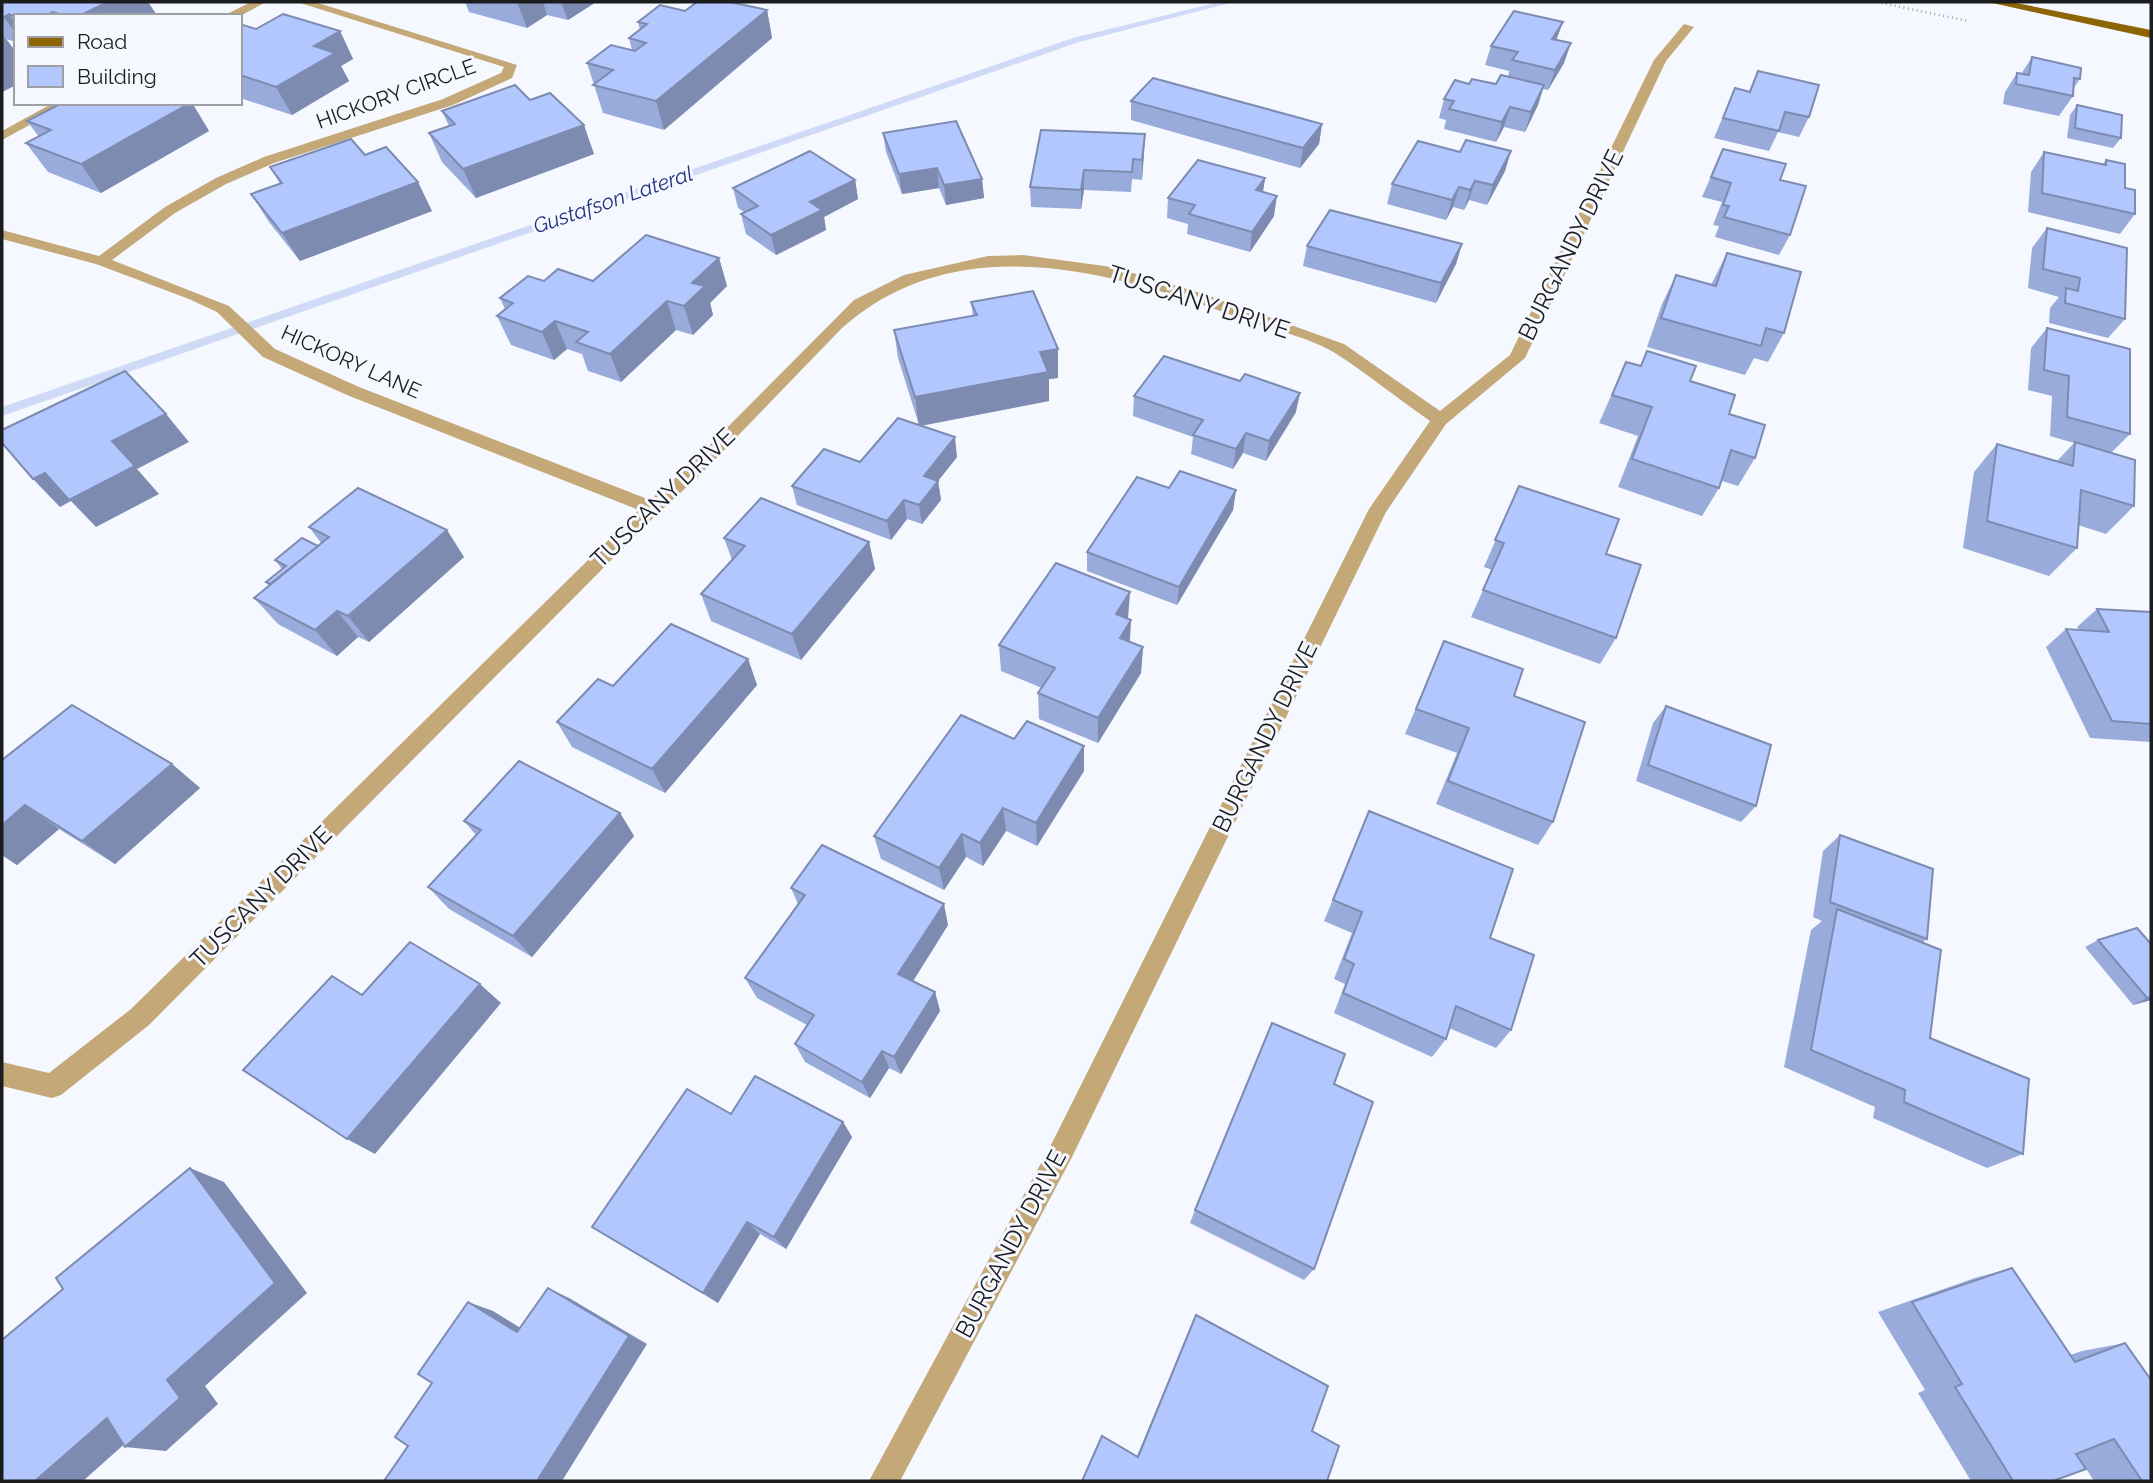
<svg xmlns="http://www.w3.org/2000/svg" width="2153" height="1483" viewBox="0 0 2153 1483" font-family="Raleway,sans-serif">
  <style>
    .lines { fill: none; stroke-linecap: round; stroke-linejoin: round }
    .stream { fill: #cfdaf6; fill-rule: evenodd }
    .path { stroke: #9b9da2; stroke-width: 2.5; stroke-dasharray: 1 3.5; stroke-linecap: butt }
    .minor { fill: #c4a877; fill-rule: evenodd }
    .major { fill: #8d6505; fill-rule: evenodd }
    .wall { fill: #99abda }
    .shaded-wall { fill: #7d8bb1 }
    .building { fill: #b2c7fd; stroke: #7d8bb1; stroke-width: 2 }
    .labels { text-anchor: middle; stroke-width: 6; stroke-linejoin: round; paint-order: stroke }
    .far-street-label { font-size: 21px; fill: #1b1c1e; stroke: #f5f8fe }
    .far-water-label { font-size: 21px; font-style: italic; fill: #20327e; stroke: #f5f8fe }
    .street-label { font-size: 24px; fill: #1b1c1e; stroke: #f5f8fe }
  </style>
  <rect width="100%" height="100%" fill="#f5f8fe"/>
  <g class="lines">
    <path class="stream" d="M1219 2H1234L1079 42 2 416V407L1073 38Z"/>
    <path class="path" d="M1877 2 1968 21"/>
    <g class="minor">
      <path d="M251 2H266L240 16H223Z"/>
      <path d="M297 2H315L517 65 512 78 453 105 274 163 226 184 175 213 112 260 229 306 275 349 359 387 650 500 687 468 854 300 904 275 988 256 1023 255 1112 267 1204 294 1344 344 1440 411 1510 355 1654 60 1684 24 1694 27 1666 61 1525 358 1446 424 1386 512 1071 1159 900 1481H869L1053 1141 1369 509 1430 421C1398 399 1368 374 1335 353 1308 337 1270 329 1240 318 1111 271 957 226 842 328L699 476 658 513 149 1025 61 1095 52 1098 2 1086V1062L49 1073 131 1009 639 510 347 395 263 357 217 312 189 299 96 264 2 239V230L99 256 165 207 216 178 264 157 443 99 501 73 504 67Z"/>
      <path d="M53 103H70L2 140V131Z"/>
    </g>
    <path class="major" d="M1988 2H2011L2151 30V38Z"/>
  </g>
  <g class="wall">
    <path d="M2 2H148L156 14 153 16H16V42L6 39 16 52V67L13 68 16 71V85L2 92Z"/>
    <path d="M465 2H596L568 20 547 15 527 28 469 12Z"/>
    <path d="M767 10 772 38 664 130 603 113 587 63 632 50 629 38 640 30 638 22 685 11Z"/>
    <path d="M240 24 256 29 340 31 353 59 341 66 349 81 292 115 240 98Z"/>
    <path d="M1557 40 1564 63 1548 90 1543 89 1538 105 1525 132 1504 127 1496 142 1444 129 1446 120 1439 118 1444 99 1469 84H1496L1508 77 1509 71 1485 65 1491 46Z"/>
    <path d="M2032 57 2080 79 2073 89V96L2059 116 2003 104 2005 92 2017 73 2021 74Z"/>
    <path d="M1758 71 1809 117 1799 137 1778 132 1769 151 1714 138 1735 88 1749 91Z"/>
    <path d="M530 100 594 154 476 198 442 162 429 133 449 126 442 111Z"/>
    <path d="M1131 101 1322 124 1319 144 1300 168 1131 120Z"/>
    <path d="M62 103H192L209 131 101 193 48 172 26 143 39 137 27 121Z"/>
    <path d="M2077 105 2121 138 2113 148 2067 138 2070 115Z"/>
    <path d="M883 133 982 179 984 198 946 205 939 188 902 194 886 152Z"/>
    <path d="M1145 134 1142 180 1132 179 1131 192 1084 190 1081 209 1031 207 1030 187Z"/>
    <path d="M1723 149 1790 235 1779 255 1715 237 1719 226 1713 225 1722 202 1702 197Z"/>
    <path d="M1511 151 1505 171 1487 205 1469 200 1464 210 1453 207 1446 220 1387 204 1392 184 1460 152Z"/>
    <path d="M2044 152 2102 165 2106 160 2125 188 2135 214 2120 234 2028 212 2031 172Z"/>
    <path d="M365 155 432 211 300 261 269 222 251 194 280 184 270 167Z"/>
    <path d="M1265 178 1263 192 1274 216 1250 252 1187 234 1188 224 1167 218 1168 198Z"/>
    <path d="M855 180 858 199 824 217 826 230 776 255 746 234 741 214 744 212 738 208 733 188Z"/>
    <path d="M2047 228 2125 319 2108 338 2049 323 2050 308 2059 297 2028 288 2032 248Z"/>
    <path d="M1462 244 1456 264 1436 303 1303 266 1307 246Z"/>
    <path d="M1727 253 1784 333 1768 362 1754 358 1745 375 1647 347 1662 304 1676 275 1711 285Z"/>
    <path d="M719 258 727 286 710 303 713 315 693 335 676 330 621 382 588 371 582 354 567 349 554 360 511 345 497 316 505 309 500 298Z"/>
    <path d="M971 302 1058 349V378L1049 379V401L921 426 957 457 938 481 941 500 922 524 907 519 891 540 797 505 792 486 860 462 919 425 898 358 894 330 973 316Z"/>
    <path d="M2047 328 2130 434 2111 453 2134 506 2106 534 2078 525 2077 548 2049 576 1963 548 1974 472 1997 444 2057 461 2074 443 2050 436 2052 396 2028 390 2031 348Z"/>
    <path d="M1647 351 1690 381 1729 414 1755 458 1738 486 1722 481 1719 488 1702 516 1618 487 1638 436 1599 423 1626 362 1640 366Z"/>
    <path d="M1134 396 1296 412 1266 461 1243 453 1233 469 1191 454 1193 437 1133 416Z"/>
    <path d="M1519 486 1606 554 1616 638 1600 664 1471 617 1492 570 1484 567Z"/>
    <path d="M1169 488 1236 490 1233 510 1177 605 1087 571V552Z"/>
    <path d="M309 527 464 557 369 642 358 637 337 656 278 624 254 598 269 586 266 582 282 569 275 560 318 546 321 543Z"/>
    <path d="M724 538 869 542 875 569 801 660 711 621 701 594 732 560Z"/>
    <path d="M2097 609 2151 612V742L2090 738 2046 647 2066 629 2079 630 2077 627Z"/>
    <path d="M1128 619 1131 620 1130 642 1143 647 1141 673 1098 743 1039 719 1038 693 1042 688 1001 671 999 645Z"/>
    <path d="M1444 641 1553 822 1538 845 1436 804 1457 753 1405 734Z"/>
    <path d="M748 659 757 685 665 793 572 747 557 722 613 686Z"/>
    <path d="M1666 706 1756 806 1741 822 1636 781 1653 723Z"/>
    <path d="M2 760 172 764 200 788 115 864 59 829 17 865 2 855Z"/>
    <path d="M1084 771 1037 846 1006 831 983 866 966 857 944 890 881 859 874 836Z"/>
    <path d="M1369 811 1490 938 1511 1030 1496 1048 1449 1028 1446 1039 1432 1057 1334 1013 1345 984 1334 979 1352 933 1324 921Z"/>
    <path d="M620 813 634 836 532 957 449 909 428 887 476 835 464 821Z"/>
    <path d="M1840 835 1927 939 1922 943 1930 1038 2023 1154 1987 1168 1873 1118 1875 1107 1784 1067 1811 930 1822 921 1813 917 1823 851Z"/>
    <path d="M791 888 948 925 913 981 935 992 940 1011 901 1074 889 1068 870 1098 805 1062 795 1044 807 1025 757 998 745 978 798 904Z"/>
    <path d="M2098 940 2151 1000 2133 1005 2085 947Z"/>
    <path d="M1334 1084 1314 1269 1304 1280 1190 1223 1195 1210Z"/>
    <path d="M731 1114 843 1122 852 1137 786 1249 760 1234 718 1303 592 1227Z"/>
    <path d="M2012 1268 2070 1355 2082 1351 2125 1343 2151 1481H2094L2077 1454 2053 1481H1971L1918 1393 1925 1390 1878 1312 1975 1278Z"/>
    <path d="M1196 1315 1312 1431 1137 1456 1192 1324Z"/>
  </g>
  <g class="shaded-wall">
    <path d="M108 2H148L156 14 153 16H79Z"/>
    <path d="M517 2H543L547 15 527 28Z"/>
    <path d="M561 2H596L568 20Z"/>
    <path d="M767 10 772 38 664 130 656 101Z"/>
    <path d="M53 12 56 16H45Z"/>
    <path d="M9 14 16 24V34L4 17Z"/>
    <path d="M1563 22 1556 41 1552 39Z"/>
    <path d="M340 31 353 59 341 66 349 81 292 115 276 87 314 46Z"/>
    <path d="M3 35 16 52V67L13 68 16 71V85L2 92V36Z"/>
    <path d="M1571 43 1564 63 1548 90 1555 70Z"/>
    <path d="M1544 85 1538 105 1525 132 1531 112Z"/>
    <path d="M190 103H192L209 131 101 193 81 164Z"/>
    <path d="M1510 107 1504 127 1496 142 1502 122Z"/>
    <path d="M1322 124 1319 144 1300 168 1303 148Z"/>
    <path d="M584 125 594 154 476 198 463 169Z"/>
    <path d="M1145 134 1144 154 1142 180V160Z"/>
    <path d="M1511 151 1505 171 1487 205 1493 185Z"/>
    <path d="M937 168 939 188 902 194 899 174Z"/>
    <path d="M1084 170V190L1081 209V190Z"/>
    <path d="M1265 178 1262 198 1256 190Z"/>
    <path d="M982 179 984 198 946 205 944 185Z"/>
    <path d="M855 180 858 199 824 217 826 230 776 255 771 235 810 202Z"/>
    <path d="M1475 181 1469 200 1464 210 1470 190Z"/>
    <path d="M418 182 432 211 300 261 282 233Z"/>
    <path d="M1459 187 1453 207 1446 220 1452 200Z"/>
    <path d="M1277 196 1274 216 1250 252 1252 232Z"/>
    <path d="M1462 244 1456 264 1436 303 1441 283Z"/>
    <path d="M719 258 727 286 710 303 713 315 693 335 684 306 692 283Z"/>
    <path d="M667 301 676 330 621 382 610 354Z"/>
    <path d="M555 321 567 349 554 360 542 332Z"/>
    <path d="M1058 349V378L1049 379V401L919 426 915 397 1040 352Z"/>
    <path d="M1300 393 1296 412 1266 461 1269 441Z"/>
    <path d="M166 414 189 442 137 469 159 494 96 527 71 501 60 507 33 479Z"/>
    <path d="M1246 433 1243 453 1233 469 1236 449Z"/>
    <path d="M955 437 957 457 938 481 941 500 922 524 919 505 924 476Z"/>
    <path d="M1236 490 1233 510 1177 605 1179 587Z"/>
    <path d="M904 500 907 519 891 540 887 521Z"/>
    <path d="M447 530 464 557 369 642 348 616Z"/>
    <path d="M869 542 875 569 801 660 792 634Z"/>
    <path d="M1130 592 1128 619 1116 614Z"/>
    <path d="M337 611 358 637 337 656 315 630Z"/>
    <path d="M1131 620 1129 647 1120 638Z"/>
    <path d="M1143 647 1141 673 1098 743V718Z"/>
    <path d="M748 659 757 685 665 793 652 769Z"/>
    <path d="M1084 746V771L1037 846 1036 823Z"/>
    <path d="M172 764 200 788 115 864 82 841Z"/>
    <path d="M25 805 59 829 17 865 2 855V825Z"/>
    <path d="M1003 808 1006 831 983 866 980 843Z"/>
    <path d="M620 813 634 836 532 957 513 936Z"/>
    <path d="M962 834 966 857 944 890 939 868Z"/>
    <path d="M944 904 948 925 905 994 898 974Z"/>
    <path d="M480 984 501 1003 375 1154 347 1139Z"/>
    <path d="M935 992 940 1011 901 1074 894 1057Z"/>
    <path d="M2151 997V1000L2133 1005 2147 998Z"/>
    <path d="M882 1051 889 1068 870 1098 862 1082Z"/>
    <path d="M843 1122 852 1137 786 1249 774 1237Z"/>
    <path d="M190 1168 224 1182 307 1293 205 1386 218 1404 166 1451 125 1447 167 1380Z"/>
    <path d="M747 1222 760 1234 718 1303 703 1293Z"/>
    <path d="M548 1288 569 1298 647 1344 562 1481H537Z"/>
    <path d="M468 1302 493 1311 540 1340 517 1332Z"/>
    <path d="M107 1418 148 1423 83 1481H35Z"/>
  </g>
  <g class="building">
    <path d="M2 2H108L79 16H65L53 12 45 16H16V17L9 14 4 17 2 16Z"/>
    <path d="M697 2H730L767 10 656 101 593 85 613 70 587 63 611 45 635 51 646 43 629 38 647 24 638 22 660 5 685 11Z"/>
    <path d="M1514 11 1563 22 1552 39 1571 43 1555 70 1512 60 1518 52 1491 46Z"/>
    <path d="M283 14 340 31 314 46 335 53 276 87 240 75V24L256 29Z"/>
    <path d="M2032 57 2081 68 2080 79 2074 78 2073 96 2016 84 2017 73 2029 75Z"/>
    <path d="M1758 71 1819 85 1809 117 1785 112 1779 131 1723 118 1735 88 1750 92Z"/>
    <path d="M1501 75 1544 85 1531 112 1510 107 1502 122 1449 109 1454 101 1444 99 1455 80 1469 84 1472 79 1496 84Z"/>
    <path d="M1153 78 1322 124 1303 148 1131 101Z"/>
    <path d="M515 85 530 100 550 93 584 125 463 169 429 133 455 124 442 111Z"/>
    <path d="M62 103H190L81 164 26 143 51 130 27 121Z"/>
    <path d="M2077 105 2122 115 2121 138 2075 128Z"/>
    <path d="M956 121 982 179 944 185 937 168 899 174 883 133Z"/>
    <path d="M1041 130 1145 134 1142 160 1133 159 1132 172 1084 170 1081 190 1030 187Z"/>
    <path d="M351 139 365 155 386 147 418 182 282 233 251 194 282 183 270 167Z"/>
    <path d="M1466 140 1511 151 1493 185 1475 181 1470 190 1459 187 1452 200 1392 184 1418 141 1460 152Z"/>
    <path d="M1723 149 1786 164 1780 180 1806 186 1790 235 1724 217 1729 206 1723 205 1731 183 1711 177Z"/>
    <path d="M810 151 855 180 810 202 822 210 771 235 741 214 758 206 733 188Z"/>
    <path d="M2044 152 2106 165V160L2125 164V188L2135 190V214L2042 193Z"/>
    <path d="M1198 160 1265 178 1256 190 1277 196 1252 232 1189 214 1195 205 1168 198Z"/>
    <path d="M1330 210 1462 244 1441 283 1307 246Z"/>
    <path d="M2047 228 2127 248 2125 319 2065 303 2066 288 2078 291 2080 278 2043 269Z"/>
    <path d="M646 235 719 258 692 283 705 286 684 306 667 301 610 354 576 342 588 332 555 321 542 332 497 316 513 303 500 298 528 276 544 281 558 269 593 281Z"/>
    <path d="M1727 253 1801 272 1784 333 1766 328 1761 346 1661 318 1676 275 1716 286Z"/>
    <path d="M1033 291 1058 349 1040 352 1048 372 915 397 894 330 977 315 971 302Z"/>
    <path d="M2047 328 2130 349V434L2067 417 2069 376 2044 370Z"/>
    <path d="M1647 351 1696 366 1690 381 1735 395 1729 414 1765 425 1755 458 1731 450 1719 488 1632 459 1652 407 1612 395 1626 362 1641 366Z"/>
    <path d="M1164 356 1240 381 1245 374 1300 393 1269 441 1246 433 1236 449 1193 435 1203 420 1134 396Z"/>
    <path d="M125 371 166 414 112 441 135 466 69 500 45 473 33 479 2 443V430Z"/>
    <path d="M898 418 955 437 924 476 938 481 919 505 904 500 887 521 792 486 824 449 860 462Z"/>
    <path d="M2075 442 2135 460 2134 506 2081 490 2077 548 1987 521 1997 444 2073 466Z"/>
    <path d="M1180 471 1236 490 1179 587 1087 552 1137 477 1169 488Z"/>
    <path d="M1519 486 1619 519 1606 554 1641 565 1616 638 1483 590 1504 543 1495 540Z"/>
    <path d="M358 488 447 530 348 616 337 611 315 630 254 598 329 537 309 527Z"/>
    <path d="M761 498 869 542 792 634 701 594 745 546 724 538Z"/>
    <path d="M302 538 318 546 270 584 266 582 286 566 275 560Z"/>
    <path d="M1056 563 1130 592 1116 614 1131 620 1120 638 1143 647 1098 718 1038 693 1055 668 999 645Z"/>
    <path d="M2097 609 2151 612V724L2112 721 2066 629 2109 632Z"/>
    <path d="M671 624 748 659 652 769 557 722 598 679 613 686Z"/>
    <path d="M1444 641 1523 669 1514 696 1585 722 1553 822 1448 781 1469 728 1416 709Z"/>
    <path d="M72 705 172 764 82 841 25 805 2 825V760Z"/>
    <path d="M1666 706 1771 745 1756 806 1648 765Z"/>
    <path d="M961 715 1014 739 1027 721 1084 746 1036 823 1003 808 980 843 962 834 939 868 874 836Z"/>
    <path d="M519 761 620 813 513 936 428 887 481 830 464 821Z"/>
    <path d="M1369 811 1513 869 1490 938 1534 955 1511 1030 1456 1006 1446 1039 1343 993 1354 964 1344 959 1362 912 1333 900Z"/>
    <path d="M1840 835 1933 869 1927 939 1830 902Z"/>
    <path d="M822 845 944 904 898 974 935 992 894 1057 882 1051 862 1082 795 1044 814 1015 745 978 805 895 791 888Z"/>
    <path d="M1837 909 1941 950 1930 1038 2029 1079 2023 1154 1904 1102 1905 1090 1811 1050Z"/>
    <path d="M2137 928 2151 944V997L2147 998 2098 940Z"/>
    <path d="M410 942 480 984 347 1139 243 1070 332 976 362 995Z"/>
    <path d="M1272 1023 1345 1054 1334 1084 1373 1102 1314 1269 1195 1210Z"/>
    <path d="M755 1076 843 1122 774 1237 747 1222 703 1293 592 1227 687 1089 731 1114Z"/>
    <path d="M190 1168 275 1283 167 1380 180 1398 125 1447 107 1418 35 1481H2V1340L63 1289 56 1278Z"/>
    <path d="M2012 1268 2075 1362 2125 1343 2151 1380V1481H2142L2114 1439 2076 1454 2086 1469 2053 1481H2013L1955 1387 1962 1384 1912 1302Z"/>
    <path d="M548 1288 629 1336 537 1481H384L408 1446 395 1437 432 1383 418 1374 468 1302 517 1332Z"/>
    <path d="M1196 1315 1328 1386 1312 1431 1339 1446 1327 1481H1082L1102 1436 1138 1457Z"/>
  </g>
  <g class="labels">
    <g class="far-street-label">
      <text transform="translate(396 94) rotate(-20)" y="7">HICKORY CIRCLE</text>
      <text transform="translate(351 362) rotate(24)" y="7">HICKORY LANE</text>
    </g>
    <g class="far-water-label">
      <text transform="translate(613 200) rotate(-19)" y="7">Gustafson Lateral</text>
    </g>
    <g class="street-label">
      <text transform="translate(1571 245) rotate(-64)" y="8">BURGANDY DRIVE</text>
      <text transform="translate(1199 302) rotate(18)" y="8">TUSCANY DRIVE</text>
      <text transform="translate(663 498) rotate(-44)" y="8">TUSCANY DRIVE</text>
      <text transform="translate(1265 737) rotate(-64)" y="8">BURGANDY DRIVE</text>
      <text transform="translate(261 897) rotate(-45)" y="8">TUSCANY DRIVE</text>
      <text transform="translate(1011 1244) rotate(-62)" y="8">BURGANDY DRIVE</text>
    </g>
  </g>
  <rect width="2153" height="1483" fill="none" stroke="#1b1c1e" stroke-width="7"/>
  <rect x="14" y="14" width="228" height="91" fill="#f5f8fe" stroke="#9ea0a4" stroke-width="2"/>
  <rect x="28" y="37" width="35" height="10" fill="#8d6505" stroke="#9ea0a4" stroke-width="2"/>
  <text x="77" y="49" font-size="21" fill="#1b1c1e">Road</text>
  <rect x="28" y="66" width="35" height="21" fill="#b2c7fd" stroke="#9ea0a4" stroke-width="2"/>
  <text x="77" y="84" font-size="21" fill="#1b1c1e">Building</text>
</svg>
